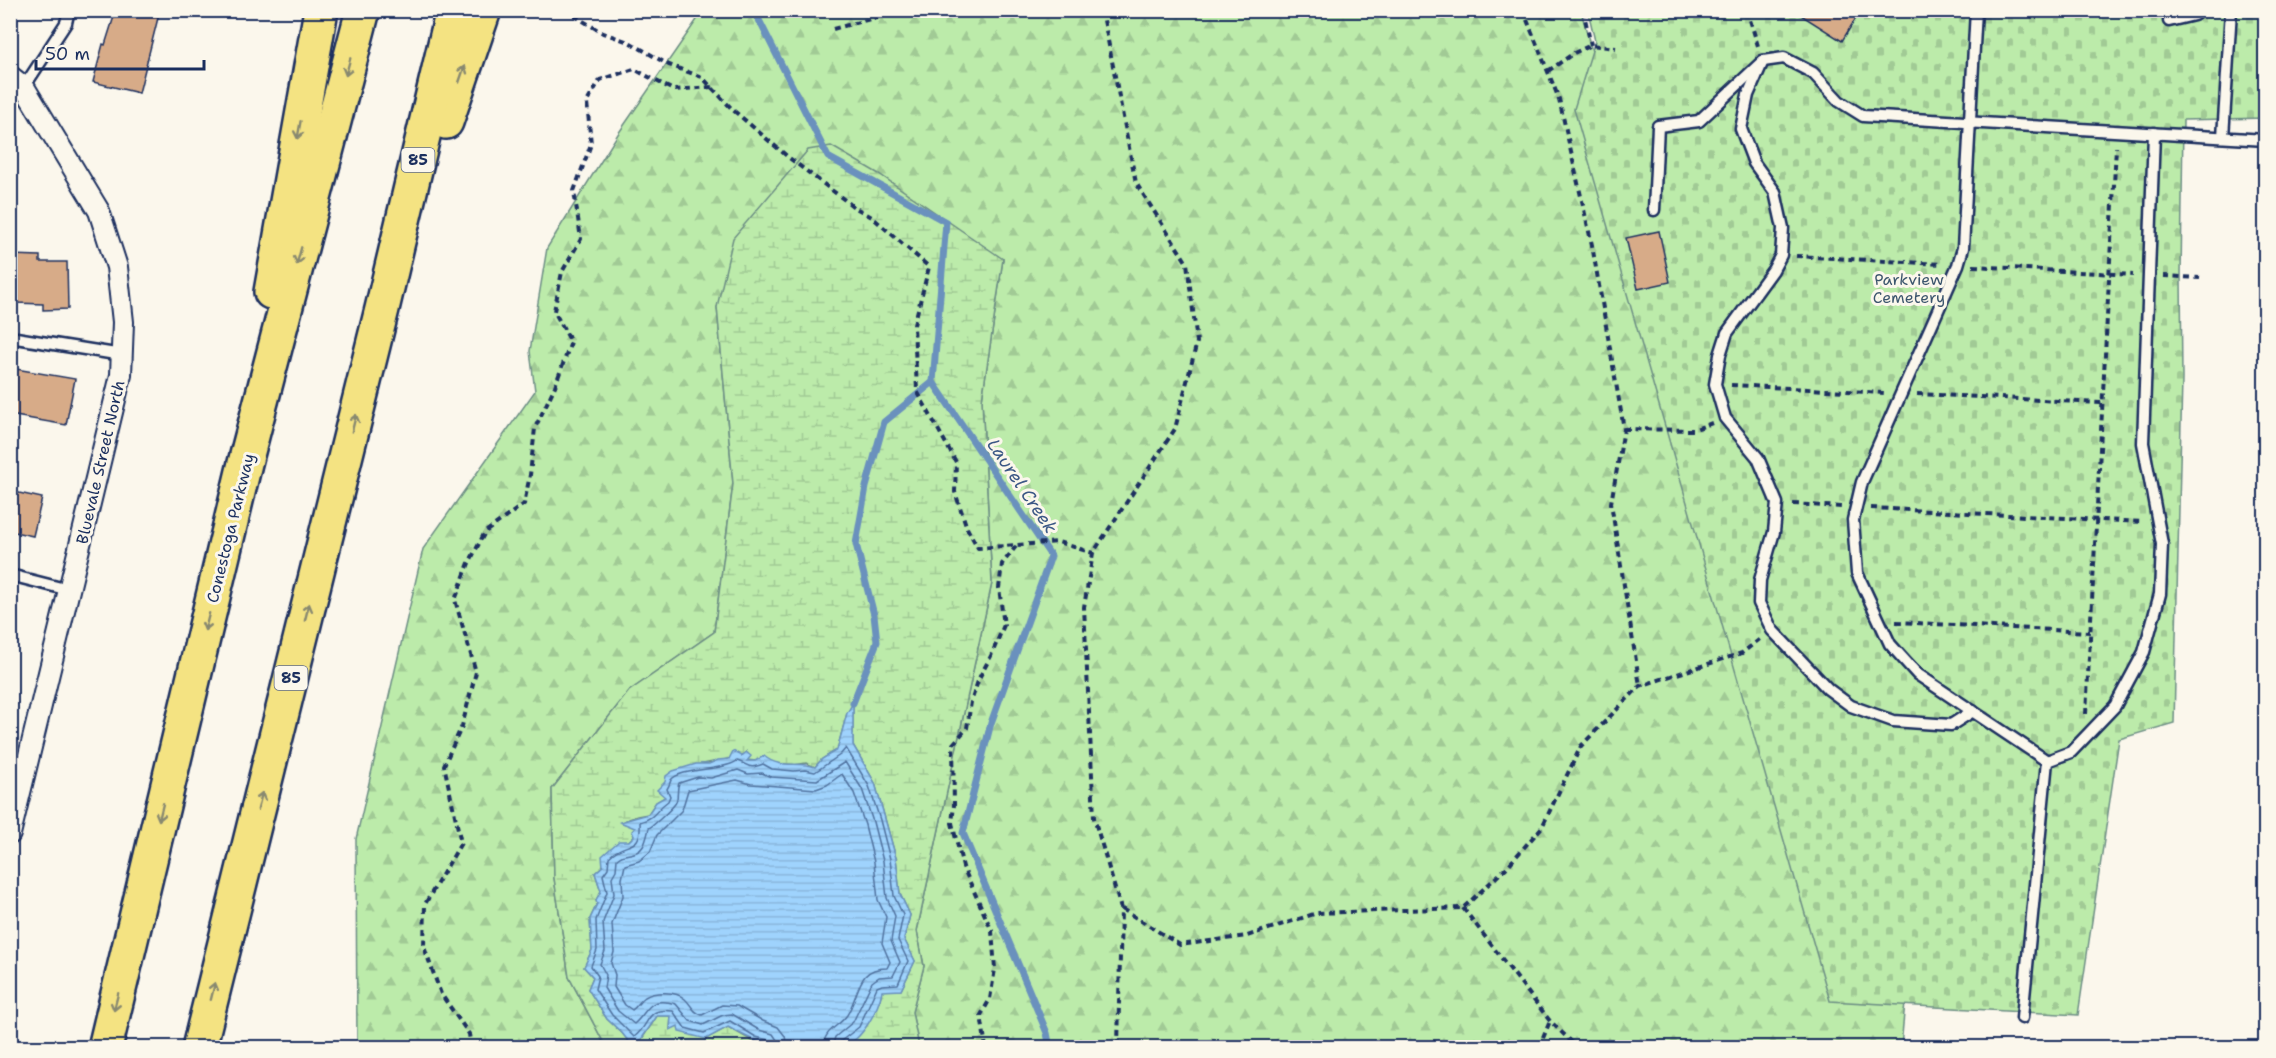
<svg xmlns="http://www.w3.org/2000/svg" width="2276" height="1058" viewBox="0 0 2276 1058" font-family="'Shantell Sans',sans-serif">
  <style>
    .forest { fill: url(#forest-firs); stroke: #6c8d84; stroke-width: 1.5 }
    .wetland { fill: url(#wetland-marsh); stroke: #6c8d84; stroke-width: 1.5 }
    .cemetery { fill: url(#cemetery-stones); stroke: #6c8d84; stroke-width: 1.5 }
    .water { fill: url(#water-rules); stroke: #6a91bd; stroke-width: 1.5 }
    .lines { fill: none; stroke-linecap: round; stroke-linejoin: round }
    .shore { stroke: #50719e; stroke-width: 1.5 }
    .stream { stroke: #6a91bd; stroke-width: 7 }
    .building { fill: #d7ab88; stroke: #1b2f5e; stroke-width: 1.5 }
    .lane-casing { stroke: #1b2f5e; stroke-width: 15 }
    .street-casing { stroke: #1b2f5e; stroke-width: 24 }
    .highway-casing { stroke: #1b2f5e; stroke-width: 38 }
    .path { stroke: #1b2f5e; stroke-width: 4; stroke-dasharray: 6 4.5; stroke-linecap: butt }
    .lane { stroke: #fbf7ec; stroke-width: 10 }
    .street { stroke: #fbf7ec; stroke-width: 20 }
    .highway { stroke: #f4e382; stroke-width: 33 }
    .oneway { stroke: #888970 }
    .labels { text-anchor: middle; stroke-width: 6; stroke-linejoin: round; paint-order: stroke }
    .shield { fill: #fbf7ec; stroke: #5e6b89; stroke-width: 1.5 }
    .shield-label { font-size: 15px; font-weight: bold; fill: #1b2f5e }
    .park-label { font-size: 16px; fill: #3b556d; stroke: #fbf7ec }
    .street-label { font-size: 16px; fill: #1b2f5e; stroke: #fbf7ec }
    .water-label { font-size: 18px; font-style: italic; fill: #3c5886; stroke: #fbf7ec }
  </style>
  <defs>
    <pattern id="forest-firs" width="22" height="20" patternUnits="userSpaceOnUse" patternTransform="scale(1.5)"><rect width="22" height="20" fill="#bcebaa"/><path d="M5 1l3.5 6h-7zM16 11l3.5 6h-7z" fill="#a1ca95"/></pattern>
    <pattern id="wetland-marsh" width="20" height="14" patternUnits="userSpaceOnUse" patternTransform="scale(1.5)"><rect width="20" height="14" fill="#bcebaa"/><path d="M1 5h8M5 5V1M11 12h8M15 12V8" fill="none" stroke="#a1ca95"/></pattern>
    <pattern id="cemetery-stones" width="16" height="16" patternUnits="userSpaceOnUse" patternTransform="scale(1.5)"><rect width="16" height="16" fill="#bcebaa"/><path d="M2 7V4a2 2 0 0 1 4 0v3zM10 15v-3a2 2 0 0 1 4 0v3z" fill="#a1ca95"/></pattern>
    <pattern id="water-rules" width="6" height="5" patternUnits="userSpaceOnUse" patternTransform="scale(1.5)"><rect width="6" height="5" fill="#9fd3fd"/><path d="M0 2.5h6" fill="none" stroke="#88b5db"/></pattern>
  </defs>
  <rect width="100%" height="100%" fill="#fbf7ec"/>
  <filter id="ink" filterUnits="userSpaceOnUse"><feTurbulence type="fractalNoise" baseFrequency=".0167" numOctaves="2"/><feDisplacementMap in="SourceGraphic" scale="12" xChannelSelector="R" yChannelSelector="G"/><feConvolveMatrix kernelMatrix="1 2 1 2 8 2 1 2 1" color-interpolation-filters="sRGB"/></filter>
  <g filter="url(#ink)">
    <path class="forest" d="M703 11H1581L1776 730 1912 923 1901 1047H919L912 1012 924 966 917 931 992 583 982 400 1003 259 717 307 733 484 714 632 629 691 552 789 554 878 569 977 606 1047 357 1048 356 839 423 549 535 391 530 351 547 248 618 134Z"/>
    <g class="wetland">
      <path d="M831 146 879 174 1003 259 982 400 992 583 917 931 924 966 912 1012 919 1047H814L819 1045 844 1046 880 999 882 990H901L915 961 904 939 910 915 900 894 896 858 875 783 853 745V704L847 713 837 750 822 759 815 767 806 763 794 765 746 760V752L743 756 688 767 665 797 656 802 648 814 637 816 621 822 636 828 634 836 595 873 601 891 596 900 597 904 590 919 592 950 584 967 593 977 588 989 607 1019 622 1033 633 1047H606L569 977 554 878 552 789 629 691 714 632 733 484 717 307 733 238 808 150Z"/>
      <path d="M657 1016H671L670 1029 678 1025 706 1039 728 1027 754 1042 777 1047 636 1048Z"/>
    </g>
    <path class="cemetery" d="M1588 11H2265V118L2183 120 2181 277 2182 379 2174 723 2119 739 2078 1015 1830 1001 1574 109 1595 41Z"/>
    <path class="water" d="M853 703V745L875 783 896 858 900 894 910 915 904 939 915 961 901 990 882 991C879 1008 862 1041 844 1046 837 1048 828 1045 821 1046 779 1051 765 1048 728 1027L706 1039 679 1032 678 1026 670 1030 671 1016H657L636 1047H633L622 1033 607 1019 588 989 593 977 584 967 592 950 590 919 597 904 596 900 601 891 595 873 603 866 602 856 619 841H629L634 836 632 831 635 828 620 822 648 814 656 802 665 797 657 790 665 782 666 776 673 771 696 764H709L718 760 729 759 733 751 742 756 746 752 751 756 747 761H755L764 756C781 770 797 760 815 767L822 759 837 750 847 713Z"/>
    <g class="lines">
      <g class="shore">
        <path d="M771 1048 768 1040 756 1037 730 1021 704 1033 685 1028 673 1011C644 1007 652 1024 634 1037L612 1015 595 989 598 976 591 966 597 950 596 920 607 892 603 875 608 868 609 857C625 840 642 853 640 822 657 817 655 810 668 801L670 796 667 789C669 786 670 783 671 780 679 768 723 771 737 761 750 765 748 770 763 764L772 769 794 771 805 770 815 772 840 755 846 748 869 786 880 820 890 859 894 896 903 915 898 940 908 961 898 984 882 985 877 987 859 1027 841 1041 839 1048"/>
        <path d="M778 1048 777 1040 773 1034 759 1030 732 1014 723 1015 703 1025 690 1021 676 1004C647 996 650 1010 634 1024L618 1011 604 988 606 975 600 964 605 951 603 922 614 894 612 877 616 870 617 859C622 855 624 855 630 854 645 852 646 840 649 828 653 826 675 806 676 802 679 795 676 790 679 783L698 777 711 778 738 770 748 774 762 773 771 777 817 780 845 762 862 789 873 822 883 861 887 898 895 916 891 941 900 962 893 976 879 977 872 982 853 1022 835 1037 832 1048"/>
        <path d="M787 1048 785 1036 778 1027 763 1021 737 1006 722 1005 702 1015C692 1012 692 1005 685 999 676 991 655 991 645 997 639 1001 637 1007 632 1010L625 1005 614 987 615 975 611 963 614 952 612 924 623 896 622 879 625 865 639 861 650 852 657 835 682 810 688 790 737 780 751 784 816 789 827 785 842 774 854 793 865 825 874 862 878 900 886 917 882 943 890 962 887 968C879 968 871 969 865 976 858 984 854 1004 847 1015 838 1028 824 1029 823 1048"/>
      </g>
      <g class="stream">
        <path d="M754 10 828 157 946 222 933 382 1051 556 991 723 963 833 1047 1033 1050 1048"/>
        <path d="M853 703 877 642 874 615 856 544 866 487 884 422 933 382"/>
      </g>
    </g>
    <g class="building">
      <path d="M116 10H160L139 93 93 82 103 44 105 45Z"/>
      <path d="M1793 10H1861L1842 41Z"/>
      <path d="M1659 231 1670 282 1638 289 1626 238Z"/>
      <path d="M10 255 40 256V262H67L68 309 43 310V304L16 303V295H10Z"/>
      <path d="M10 368 75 379 66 425 10 415Z"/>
      <path d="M10 491 42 498 33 536 10 531Z"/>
    </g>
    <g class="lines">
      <defs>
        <g id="lane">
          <path d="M1976 10 1963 248 1958 265 1862 482 1853 520 1857 573 1890 644 1917 674 2047 761"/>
          <path d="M2169 21 2194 15 2199 10"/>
          <path d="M1763 61 1748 95 1741 129 1754 163 1775 192 1783 228 1781 255 1773 270 1727 333 1720 355 1715 384 1725 418 1758 458 1777 503 1774 532 1760 580 1759 603 1772 630 1828 689 1851 706 1893 721 1951 725 1973 711"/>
          <path d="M10 100 24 87 66 23 69 10"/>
          <path d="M2223 137 2231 10"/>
          <path d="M1654 210 1658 126 1699 121 1763 61 1784 58 1813 73 1839 101 1863 116 2266 140"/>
          <path d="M10 337 122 355"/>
          <path d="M10 575 69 590"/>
          <path d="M2047 761 2071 752 2115 706 2144 652 2160 594 2162 544 2143 443 2154 133"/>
          <path d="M2022 1018 2047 761"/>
        </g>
        <path id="street" d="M10 76 24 87 99 211 117 267 123 322 121 375 10 834"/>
        <g id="highway">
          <path d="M446 122 484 10"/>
          <path d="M271 292 321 10"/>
          <path d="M105 1048 245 463 363 10"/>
          <path d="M199 1048 382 309 453 10"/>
        </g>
      </defs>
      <use href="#lane" class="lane-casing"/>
      <use href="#street" class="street-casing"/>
      <use href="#highway" class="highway-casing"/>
      <g class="path">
        <path d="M565 10 603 33 629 42 669 65 702 77 733 110 788 157 854 207 872 217 929 267 914 325 917 391 956 462 955 492 967 528 978 548 1058 542 1093 553"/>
        <path d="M1102 10 1136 183 1187 263 1197 342 1175 429 1093 553 1084 607 1094 818 1121 909 1118 1048"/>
        <path d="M1523 10 1559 99 1592 245 1624 429 1611 503 1640 686"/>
        <path d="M1583 10 1591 45"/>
        <path d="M1747 10 1758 46"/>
        <path d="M833 29 881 16 886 10"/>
        <path d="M1548 71 1574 53 1591 45 1616 48"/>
        <path d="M1796 256 1941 264"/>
        <path d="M1973 266 2133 275"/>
        <path d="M2164 276 2200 278"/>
        <path d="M1731 385 1885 393"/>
        <path d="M1917 394 2102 403"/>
        <path d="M1624 429 1693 430 1712 423"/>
        <path d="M1793 504 1842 507"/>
        <path d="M1871 508 2142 522"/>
        <path d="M1896 622 2090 632"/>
        <path d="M2086 714 2116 147"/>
        <path d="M1463 908 1550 1021 1578 1048"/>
        <path d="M1122 909 1180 945 1247 936 1317 913 1463 908 1506 868 1542 827 1581 746 1640 686 1742 653 1760 639"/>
        <path d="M471 1048 469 1034 441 994 424 947 425 904 461 843 444 765 462 726 476 672 455 600 469 563 485 532 524 504 530 475 535 428 555 386 571 342 554 311 562 272 581 239 574 191 591 144 587 102 600 80 634 69 673 90 712 87"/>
        <path d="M986 1048 981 1015 990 999 995 969 992 931 963 867 952 823 954 805 953 744 967 728 971 702 979 678 991 656 1004 625 999 588 1002 564 1018 544"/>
        <path d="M1539 1048 1550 1021"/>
      </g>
      <use href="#lane" class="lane"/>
      <use href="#street" class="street"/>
      <use href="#highway" class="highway"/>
    </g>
    <defs><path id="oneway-shaft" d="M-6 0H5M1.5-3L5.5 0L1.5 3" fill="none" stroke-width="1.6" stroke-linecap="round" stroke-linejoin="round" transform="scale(1.5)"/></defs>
    <g class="oneway">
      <use href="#oneway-shaft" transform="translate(348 67) rotate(105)"/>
      <use href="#oneway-shaft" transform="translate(462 74) rotate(-71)"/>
      <use href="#oneway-shaft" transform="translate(299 130) rotate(100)"/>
      <use href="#oneway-shaft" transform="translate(299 256) rotate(105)"/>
      <use href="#oneway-shaft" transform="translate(354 423) rotate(-76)"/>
      <use href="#oneway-shaft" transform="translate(307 612) rotate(-76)"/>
      <use href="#oneway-shaft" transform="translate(207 622) rotate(104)"/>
      <use href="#oneway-shaft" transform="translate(260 801) rotate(-76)"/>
      <use href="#oneway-shaft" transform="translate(161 812) rotate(104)"/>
      <use href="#oneway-shaft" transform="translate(213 991) rotate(-76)"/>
      <use href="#oneway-shaft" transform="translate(116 1002) rotate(104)"/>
    </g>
  </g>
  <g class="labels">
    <g class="shield">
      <rect x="401.5" y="148" width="33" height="24" rx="4.5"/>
      <rect x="274.5" y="666" width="33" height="24" rx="4.5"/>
    </g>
    <g class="shield-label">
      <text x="418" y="165">85</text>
      <text x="291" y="683">85</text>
    </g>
    <g class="park-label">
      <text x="1909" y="285">Parkview<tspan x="1909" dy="18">Cemetery</tspan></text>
    </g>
    <g class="street-label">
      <text transform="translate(100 462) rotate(-77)" y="6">Bluevale Street North</text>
      <text transform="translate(230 528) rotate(-76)" y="6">Conestoga Parkway</text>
    </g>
    <g class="water-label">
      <text transform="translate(1022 486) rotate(56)" y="6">Laurel Creek</text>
    </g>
  </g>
  <rect width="2276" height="1058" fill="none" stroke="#fbf7ec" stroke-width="36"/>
  <rect x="18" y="18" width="2240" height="1022" fill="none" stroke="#1b2f5e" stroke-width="2" filter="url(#ink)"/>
  <path d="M36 60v9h168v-9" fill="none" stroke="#1b2f5e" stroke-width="3"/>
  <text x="45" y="60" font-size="18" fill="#1b2f5e" stroke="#fbf7ec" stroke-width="4.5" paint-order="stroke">50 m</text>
</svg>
